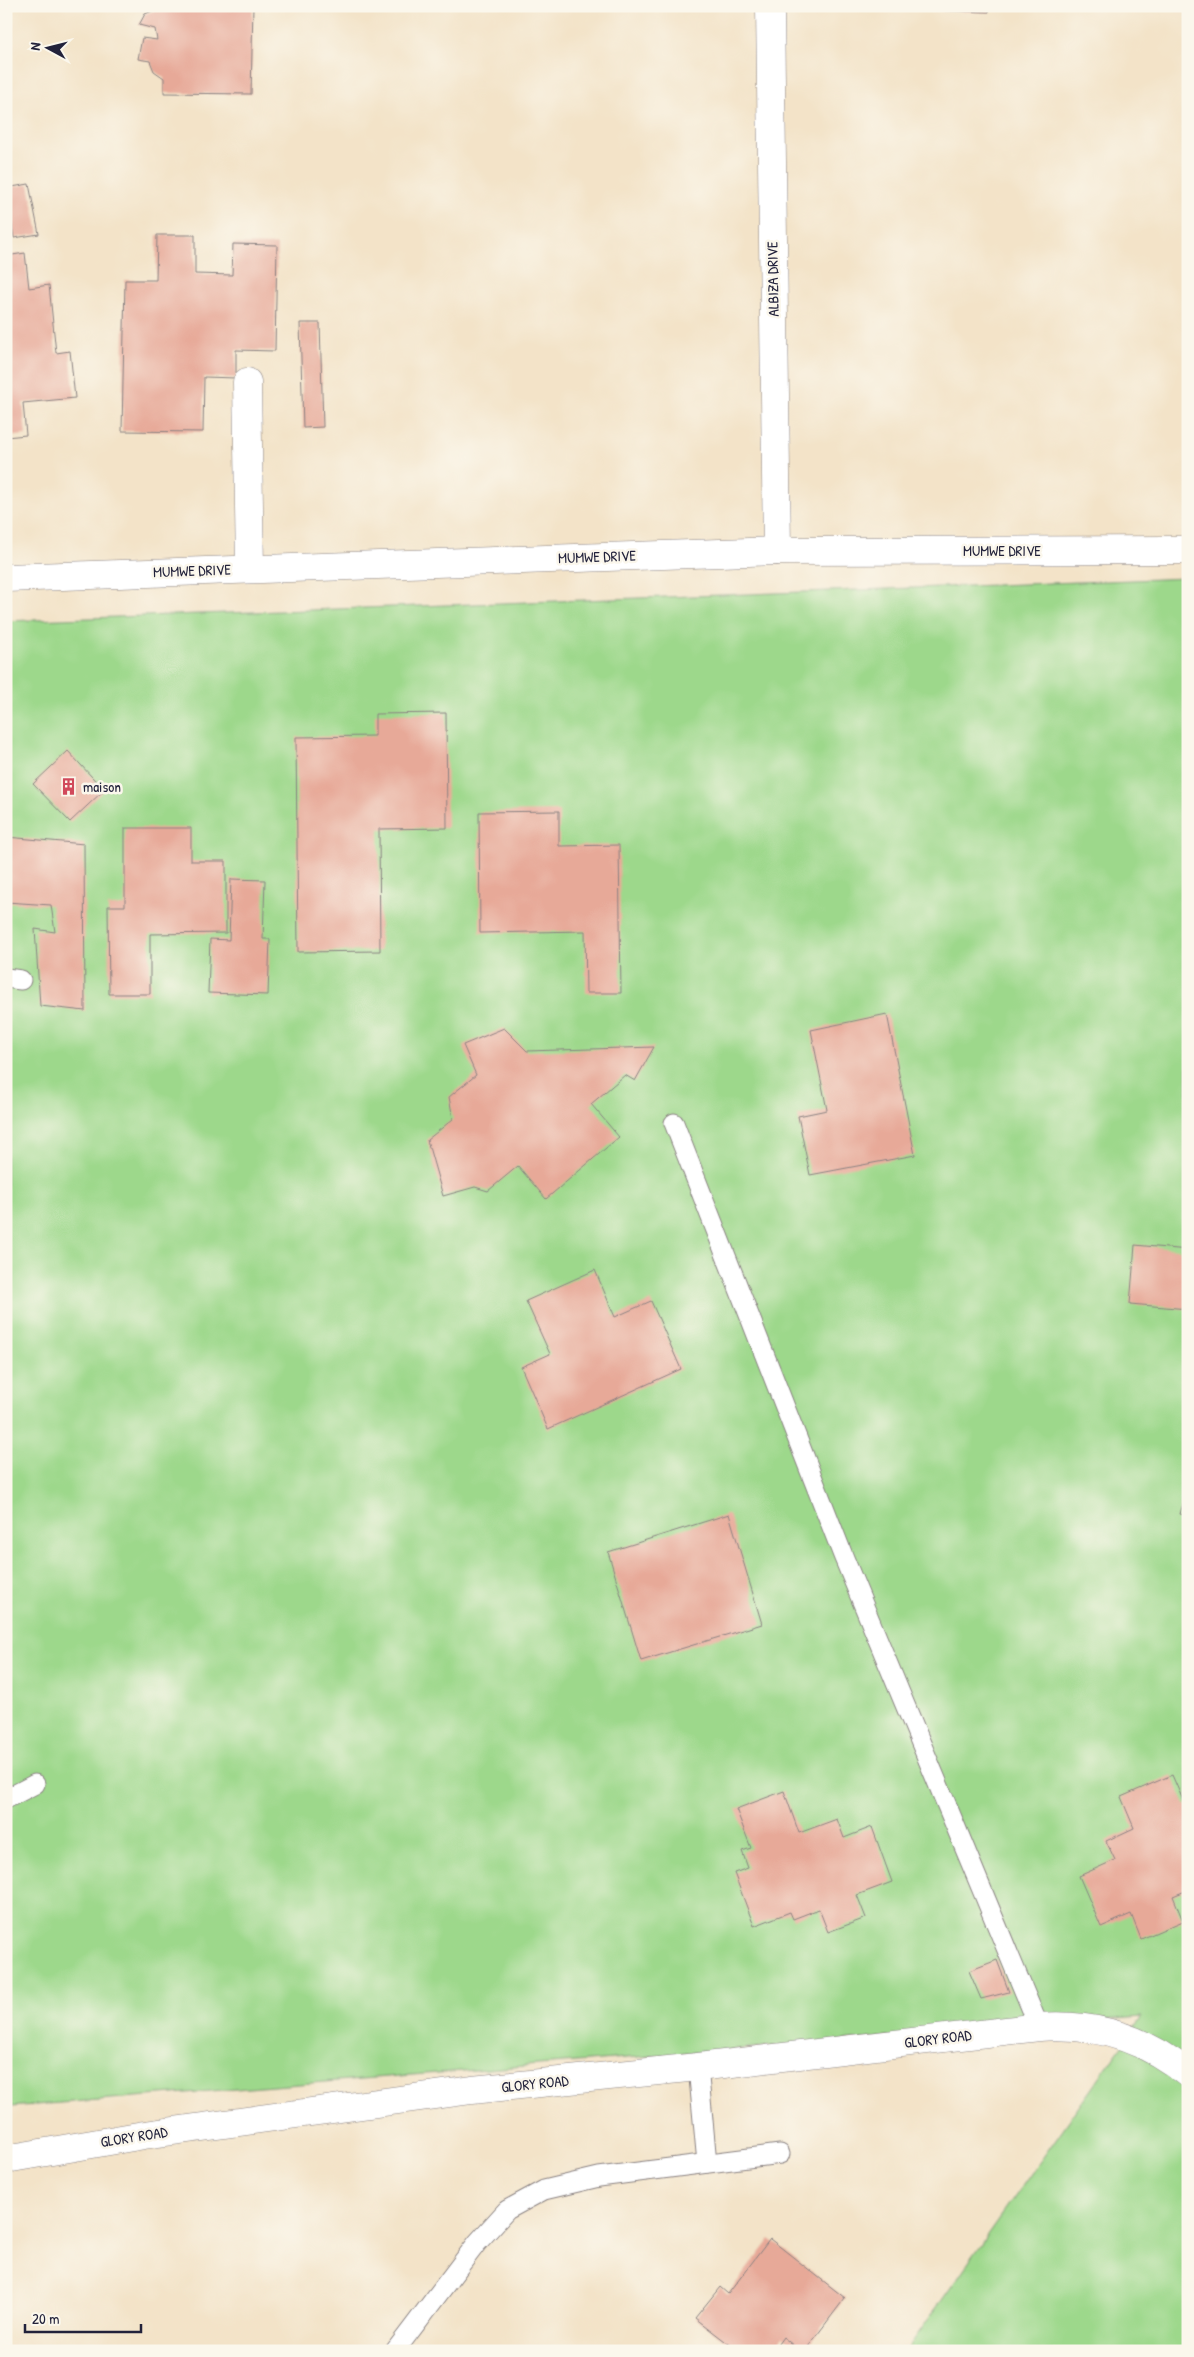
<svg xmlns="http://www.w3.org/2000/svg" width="1194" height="2357" viewBox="0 0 1194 2357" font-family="'Patrick Hand',sans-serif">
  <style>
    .green { fill: #9dd88b; stroke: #607d63 }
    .building { fill: #e7a998 }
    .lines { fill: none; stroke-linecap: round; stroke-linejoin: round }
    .lane-casing { stroke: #8a8282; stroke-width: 21 }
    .street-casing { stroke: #8a8282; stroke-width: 29 }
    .lane { stroke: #fff; stroke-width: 19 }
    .street { stroke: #fff; stroke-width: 28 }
    .labels { text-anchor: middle; stroke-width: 5; stroke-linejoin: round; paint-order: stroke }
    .street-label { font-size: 15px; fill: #22223b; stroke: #fbf7ec }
    .poi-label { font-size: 15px; fill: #22223b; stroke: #fbf7ec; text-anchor: start }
  </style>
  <rect width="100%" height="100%" fill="#fbf7ec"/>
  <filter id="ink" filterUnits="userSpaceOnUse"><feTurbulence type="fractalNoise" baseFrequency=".02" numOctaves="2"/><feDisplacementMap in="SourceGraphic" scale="10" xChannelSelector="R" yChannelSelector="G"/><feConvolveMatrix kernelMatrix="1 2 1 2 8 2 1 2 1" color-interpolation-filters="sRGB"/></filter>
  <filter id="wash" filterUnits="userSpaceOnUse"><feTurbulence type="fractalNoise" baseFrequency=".0096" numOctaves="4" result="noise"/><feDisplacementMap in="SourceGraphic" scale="20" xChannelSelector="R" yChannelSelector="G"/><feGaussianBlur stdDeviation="1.12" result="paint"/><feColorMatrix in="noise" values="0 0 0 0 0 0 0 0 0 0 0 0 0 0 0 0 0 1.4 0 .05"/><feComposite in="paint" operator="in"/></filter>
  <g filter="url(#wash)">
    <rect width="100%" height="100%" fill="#f3e3c8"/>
    <path class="green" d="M1188 578V2351H906L1142 2017 10 2107 6 2095V621Z"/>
    <g id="blocks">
      <g class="building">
        <path d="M164 6H253L251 94 164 93V78L154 71 150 61 138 59 142 38 157 40 155 29 139 25 145 14Z"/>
        <path d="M865 6H989V12L865 8Z"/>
        <path d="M29 184 39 234 14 238 6 188Z"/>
        <path d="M157 235H195V274L232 275 233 244 277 245 275 351 236 350V378L204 377 203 432 122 431 125 280H156Z"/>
        <path d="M25 253 29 288 49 285 56 353 70 351 75 398 23 403 26 435 6 437V256Z"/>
        <path d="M300 323H320L323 427 303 428Z"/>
        <path d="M446 713 447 828 379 829 380 951 298 952 296 737 375 736V714Z"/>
        <path d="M68 751 104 790 70 822 33 784Z"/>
        <path d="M559 811V846L619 845 621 993H586L585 931 480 933 479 812Z"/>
        <path d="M125 828H191V861H226V933L150 934V994H109L108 906H125Z"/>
        <path d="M7 837 84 844 85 1011 40 1006 35 929 55 932 51 905 6 902Z"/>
        <path d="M231 879 265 880 263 939H270L268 995 208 993 210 939 229 940Z"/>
        <path d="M887 1014 915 1155 810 1175 798 1116 827 1110 811 1030Z"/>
        <path d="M504 1028 527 1051 654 1047 635 1081 625 1075 591 1104 619 1137 546 1199 518 1166 488 1191 475 1187 443 1196 427 1140 453 1119 449 1097 476 1075 463 1045Z"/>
        <path d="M1135 1245 1188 1250V1309L1130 1304Z"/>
        <path d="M595 1270 615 1317 651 1301 681 1369 548 1429 521 1367 550 1354 526 1301Z"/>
        <path d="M1187 1490H1188V1516L1180 1514Z"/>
        <path d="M729 1514 762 1624 641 1661 608 1552Z"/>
        <path d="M1172 1775 1186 1807 1188 1806V1890L1173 1896 1183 1921 1141 1939 1131 1914 1101 1927 1079 1876 1115 1860 1106 1841 1134 1828 1121 1797Z"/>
        <path d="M784 1791 799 1833 837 1819 844 1838 872 1827 892 1882 857 1895 866 1918 828 1932 819 1909 793 1919 790 1912 754 1926 734 1873 748 1868 742 1851 751 1848 736 1809Z"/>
        <path d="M997 1960 1009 1992 981 1999 969 1971Z"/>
        <path d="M770 2239 845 2298 805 2351H800L783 2337 773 2351H738L695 2318 720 2287 728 2294Z"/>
      </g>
    </g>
  </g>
  <g filter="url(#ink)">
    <use href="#blocks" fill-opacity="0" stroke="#8a8282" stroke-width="1"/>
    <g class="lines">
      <defs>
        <g id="lane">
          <path d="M6 978 21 980"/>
          <path d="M674 1123 844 1558 1039 2027"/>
          <path d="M6 1799 35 1784"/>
          <path d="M698 2067 707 2163"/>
          <path d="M395 2351 477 2243 507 2210 544 2190 599 2177 780 2154"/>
        </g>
        <g id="street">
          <path d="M770 6 777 551"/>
          <path d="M247 382 250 569"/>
          <path d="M6 578 777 551 1188 550"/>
          <path d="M6 2159 144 2135 472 2090 698 2067 1039 2027C1094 2023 1145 2038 1188 2074"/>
        </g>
      </defs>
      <use href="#lane" class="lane-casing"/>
      <use href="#street" class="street-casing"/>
      <use href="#lane" class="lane"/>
      <use href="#street" class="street"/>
    </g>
  </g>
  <defs>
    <symbol id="building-bare" viewBox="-9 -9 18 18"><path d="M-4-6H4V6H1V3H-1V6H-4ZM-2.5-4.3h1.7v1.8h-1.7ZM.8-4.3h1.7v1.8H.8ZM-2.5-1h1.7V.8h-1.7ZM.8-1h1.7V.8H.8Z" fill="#d1495b" stroke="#fbf7ec" stroke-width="2.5" paint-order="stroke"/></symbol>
  </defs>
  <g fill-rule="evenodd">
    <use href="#building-bare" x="56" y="774" width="25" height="25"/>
  </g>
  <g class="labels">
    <g class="street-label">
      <text transform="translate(773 279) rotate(-91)" y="5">ALBIZA DRIVE</text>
      <text x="1002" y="556">MUMWE DRIVE</text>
      <text transform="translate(597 557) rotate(-2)" y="5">MUMWE DRIVE</text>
      <text transform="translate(192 571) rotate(-2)" y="5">MUMWE DRIVE</text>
      <text transform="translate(938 2039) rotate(-7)" y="5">GLORY ROAD</text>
      <text transform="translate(535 2084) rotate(-6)" y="5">GLORY ROAD</text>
      <text transform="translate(134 2137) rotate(-9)" y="5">GLORY ROAD</text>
    </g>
    <g class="poi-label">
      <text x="83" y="792">maison</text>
    </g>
  </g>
  <rect width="1194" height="2357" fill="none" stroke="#fbf7ec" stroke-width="25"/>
  <g transform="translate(48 48) rotate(277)" stroke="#fbf7ec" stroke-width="4" paint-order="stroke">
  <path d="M0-4L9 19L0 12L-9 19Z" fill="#22223b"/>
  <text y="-8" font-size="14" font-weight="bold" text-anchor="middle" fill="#22223b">N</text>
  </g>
  <path d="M25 2324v8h116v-8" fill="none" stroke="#22223b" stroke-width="2.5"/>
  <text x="32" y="2324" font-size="15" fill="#22223b" stroke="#fbf7ec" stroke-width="4" paint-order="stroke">20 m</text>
</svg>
